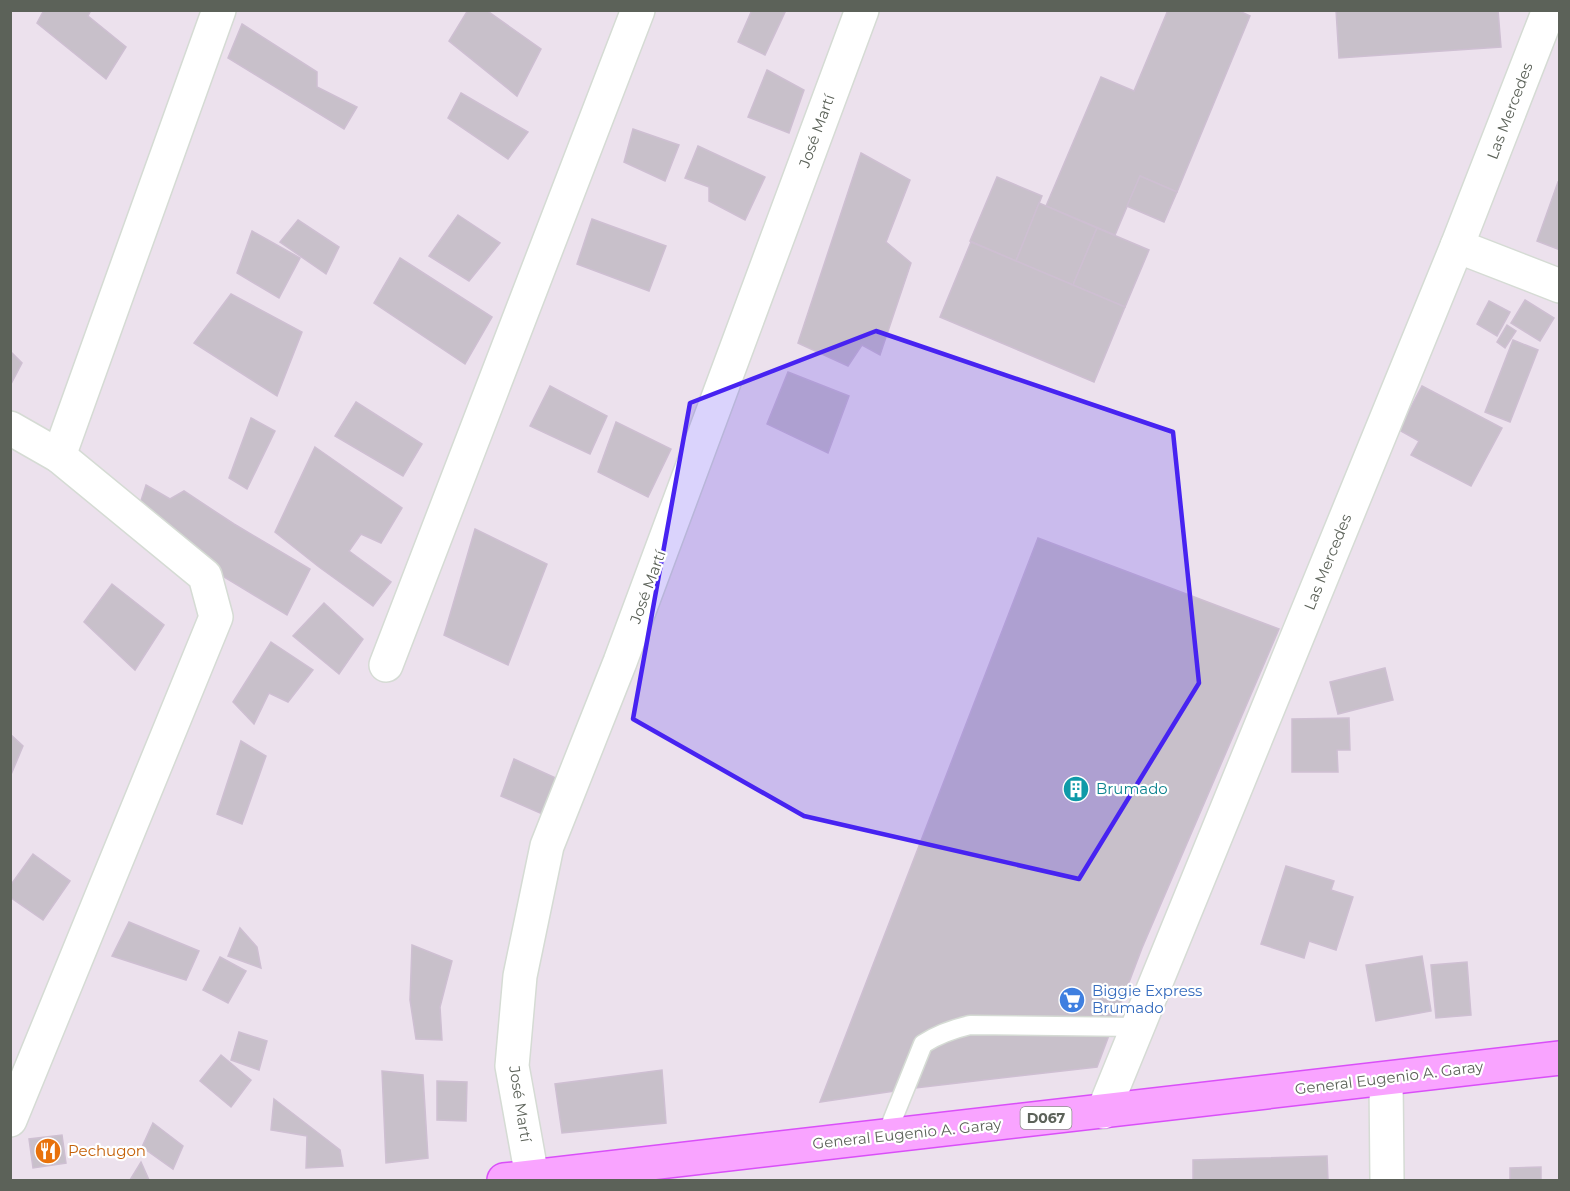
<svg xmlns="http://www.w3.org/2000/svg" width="1570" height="1191" viewBox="0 0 1570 1191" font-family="Montserrat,sans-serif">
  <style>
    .building { fill: #c8c0ca; stroke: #cebfd2; stroke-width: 1.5 }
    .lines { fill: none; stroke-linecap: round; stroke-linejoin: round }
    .service-casing { stroke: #d5dbd4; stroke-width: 21 }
    .minor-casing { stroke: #d5dbd4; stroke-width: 36 }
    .primary-casing { stroke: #d94ff8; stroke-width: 36 }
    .service { stroke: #fff; stroke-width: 18 }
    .minor { stroke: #fff; stroke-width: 33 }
    .primary { stroke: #f9a4ff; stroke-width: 33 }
    .marked { fill: #4723f1; fill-opacity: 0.2; stroke: #4723f1; stroke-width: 4.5; stroke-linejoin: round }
    .labels { text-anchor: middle; stroke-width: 4.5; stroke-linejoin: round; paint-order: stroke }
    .shield { fill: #fff; stroke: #8d918b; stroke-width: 1.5 }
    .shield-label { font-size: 14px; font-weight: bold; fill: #5c6259 }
    .street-label { font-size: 15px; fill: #5c6259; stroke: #fff }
    .culture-label { font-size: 15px; fill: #0d838f; stroke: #fff; text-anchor: start }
    .shop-label { font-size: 15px; fill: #366cbe; stroke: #fff; text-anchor: start }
    .food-label { font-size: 15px; fill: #c56008; stroke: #fff; text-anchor: start }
  </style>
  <rect width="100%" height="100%" fill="#ece1ed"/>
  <g class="building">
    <path d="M44 10H91L88 16 126 47 106 79 37 23Z"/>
    <path d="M468 10H486L541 49 517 96 449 41Z"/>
    <path d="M752 10H786L765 55 738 42Z"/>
    <path d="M1168 10H1237L1250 16 1177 192 1140 176 1115 235 1046 206 1101 77 1134 91Z"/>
    <path d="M1336 10H1498L1501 47 1339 58Z"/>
    <path d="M242 24 317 72V87L357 107 344 129 228 58Z"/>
    <path d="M767 70 804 90 789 133 748 117Z"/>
    <path d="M461 93 528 132 508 159 448 118Z"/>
    <path d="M633 129 679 145 665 181 624 162Z"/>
    <path d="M698 146 765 177 745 220 709 201V187L685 178Z"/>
    <path d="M861 153 910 180 886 242 911 263 880 355 862 345 848 366 798 343Z"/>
    <path d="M1140 176 1177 192 1164 222 1127 206Z"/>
    <path d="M997 177 1042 196 1016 261 970 241Z"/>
    <path d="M1558 182 1560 183V250L1537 241Z"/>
    <path d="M1039 203 1097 228 1073 285 1016 261Z"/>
    <path d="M458 215 500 243 469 281 429 256Z"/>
    <path d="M592 219 666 246 649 291 577 264Z"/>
    <path d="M298 220 339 247 326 274 280 242Z"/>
    <path d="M1097 228 1149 250 1125 307 1073 285Z"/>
    <path d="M252 231 300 258 279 298 237 273Z"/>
    <path d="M971 242 1125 307 1094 382 940 317Z"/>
    <path d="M400 258 492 317 465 364 374 303Z"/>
    <path d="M231 294 302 332 277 396 194 343Z"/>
    <path d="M1525 300 1554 318 1540 341 1511 323Z"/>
    <path d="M1489 301 1510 312 1497 336 1477 324Z"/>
    <path d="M1507 325 1516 331 1505 348 1497 342Z"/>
    <path d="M1513 340 1538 350 1510 422 1485 412Z"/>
    <path d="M10 351 22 363 10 386Z"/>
    <path d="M788 372 849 396 828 453 767 424Z"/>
    <path d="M550 386 607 416 590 454 530 426Z"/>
    <path d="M1422 386 1502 428 1471 486 1411 455 1419 441 1399 430Z"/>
    <path d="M356 402 422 444 403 476 335 436Z"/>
    <path d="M251 418 275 431 247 489 229 478Z"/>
    <path d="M616 422 671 449 648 497 598 472Z"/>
    <path d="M315 447 402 508 381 543 361 534 349 551 391 582 373 606 319 567 275 532Z"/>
    <path d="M146 485 170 499 184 491 234 524 310 569 287 615 219 574 137 513Z"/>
    <path d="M475 529 547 564 508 665 444 635Z"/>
    <path d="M1038 538 1279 629 1142 948 1097 1067 915 1088 820 1102Z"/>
    <path d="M112 584 164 625 135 670 84 622Z"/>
    <path d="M324 603 363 639 339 674 293 636Z"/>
    <path d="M271 642 313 670 288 702 269 693 254 724 233 702Z"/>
    <path d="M1385 668 1393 700 1338 714 1330 682Z"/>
    <path d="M1349 718 1350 750H1337L1338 772H1292V719Z"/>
    <path d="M10 734 23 746 10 777Z"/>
    <path d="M241 741 266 756 242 824 217 814Z"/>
    <path d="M514 759 562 781 547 816 501 796Z"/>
    <path d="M33 854 70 881 43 920 10 897V886Z"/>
    <path d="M1286 866 1334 881 1331 890 1353 897 1336 950 1309 941 1304 958 1261 944Z"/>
    <path d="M129 922 199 951 186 980 112 956Z"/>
    <path d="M240 928 257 947 261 968 228 956Z"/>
    <path d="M412 945 452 961 440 1007 442 1040 416 1039 410 1000Z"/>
    <path d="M1422 956 1431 1011 1376 1021 1366 965Z"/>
    <path d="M220 957 246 971 228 1003 203 990Z"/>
    <path d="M1467 962 1471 1015 1436 1018 1431 965Z"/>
    <path d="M239 1032 267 1041 259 1070 231 1060Z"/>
    <path d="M221 1055 251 1080 231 1107 200 1081Z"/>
    <path d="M662 1070 666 1123 562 1133 555 1084Z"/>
    <path d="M382 1071 423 1075 428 1158 386 1163Z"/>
    <path d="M437 1081 467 1082 466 1121 437 1120Z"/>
    <path d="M274 1099 340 1150 343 1166 306 1168 307 1136 271 1130Z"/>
    <path d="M153 1123 183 1146 173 1169 142 1147Z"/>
    <path d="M62 1135 66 1163 33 1168 29 1139Z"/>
    <path d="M1327 1156 1328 1180H1193V1160Z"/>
    <path d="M141 1162 149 1180H130Z"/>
    <path d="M1541 1167V1180H1510V1168Z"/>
  </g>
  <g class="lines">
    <defs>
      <path id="service" d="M886 1136 923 1044C938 1034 953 1029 970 1025L1137 1027"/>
      <g id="minor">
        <path d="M1457 246 1560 286"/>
        <path d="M10 428 59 456 205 576 216 617 10 1120"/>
        <path d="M59 456 219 10"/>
        <path d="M386 665 638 10"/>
        <path d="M1386 1079 1387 1180"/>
        <path d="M1103 1112 1457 246 1549 10"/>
        <path d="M532 1177 512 1066 520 976 547 846 620 662 862 10"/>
      </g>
      <path id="primary" d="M504 1180 1560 1058"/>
    </defs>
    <use href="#service" class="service-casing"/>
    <use href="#minor" class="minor-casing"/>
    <use href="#primary" class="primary-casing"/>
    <use href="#service" class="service"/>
    <use href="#minor" class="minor"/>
    <use href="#primary" class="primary"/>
  </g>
  <path class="marked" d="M876 331 1173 432 1199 683 1079 879 804 816 633 719 690 403Z"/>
  <defs>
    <symbol id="building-disc" viewBox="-11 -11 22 22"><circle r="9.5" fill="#0f9aa8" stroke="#fff"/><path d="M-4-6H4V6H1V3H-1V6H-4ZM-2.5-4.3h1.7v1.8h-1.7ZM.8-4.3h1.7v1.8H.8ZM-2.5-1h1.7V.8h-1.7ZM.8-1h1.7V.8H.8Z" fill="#fff"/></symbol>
    <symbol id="supermarket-disc" viewBox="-11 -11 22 22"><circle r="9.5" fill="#3f7fe0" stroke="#fff"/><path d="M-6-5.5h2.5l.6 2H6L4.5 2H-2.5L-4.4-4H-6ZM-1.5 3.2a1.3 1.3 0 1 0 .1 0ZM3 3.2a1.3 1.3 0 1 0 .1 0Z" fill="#fff"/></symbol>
    <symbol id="restaurant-disc" viewBox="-11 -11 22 22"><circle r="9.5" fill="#e8710a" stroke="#fff"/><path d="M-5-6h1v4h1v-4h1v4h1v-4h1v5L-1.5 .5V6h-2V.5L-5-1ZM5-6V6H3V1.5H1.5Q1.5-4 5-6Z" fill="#fff"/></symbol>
  </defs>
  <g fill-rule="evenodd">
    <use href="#building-disc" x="1061" y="774" width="30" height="30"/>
    <use href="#supermarket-disc" x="1057" y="985" width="30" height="30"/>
    <use href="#restaurant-disc" x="33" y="1136" width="30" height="30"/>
  </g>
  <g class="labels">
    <rect class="shield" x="1020.5" y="1107" width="51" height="22" rx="4.5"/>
    <g class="shield-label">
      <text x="1046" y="1123">D067</text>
    </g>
    <g class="street-label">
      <text transform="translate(1510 111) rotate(-69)" y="5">Las Mercedes</text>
      <text transform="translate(817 131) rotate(-70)" y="5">José Martí</text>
      <text transform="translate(1328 562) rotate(-68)" y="5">Las Mercedes</text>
      <text transform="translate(648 587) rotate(-70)" y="5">José Martí</text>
      <text transform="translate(1389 1078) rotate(-7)" y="5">General Eugenio A. Garay</text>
      <text transform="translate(520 1104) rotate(81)" y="5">José Martí</text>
      <text transform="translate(907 1134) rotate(-6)" y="5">General Eugenio A. Garay</text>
    </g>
    <g class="culture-label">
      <text x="1096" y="794">Brumado</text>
    </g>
    <g class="shop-label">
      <text x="1092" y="996">Biggie Express<tspan x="1092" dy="17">Brumado</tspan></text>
    </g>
    <g class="food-label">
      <text x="68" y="1156">Pechugon</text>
    </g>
  </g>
  <rect width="1570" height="1191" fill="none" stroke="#5c6259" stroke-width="24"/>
</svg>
